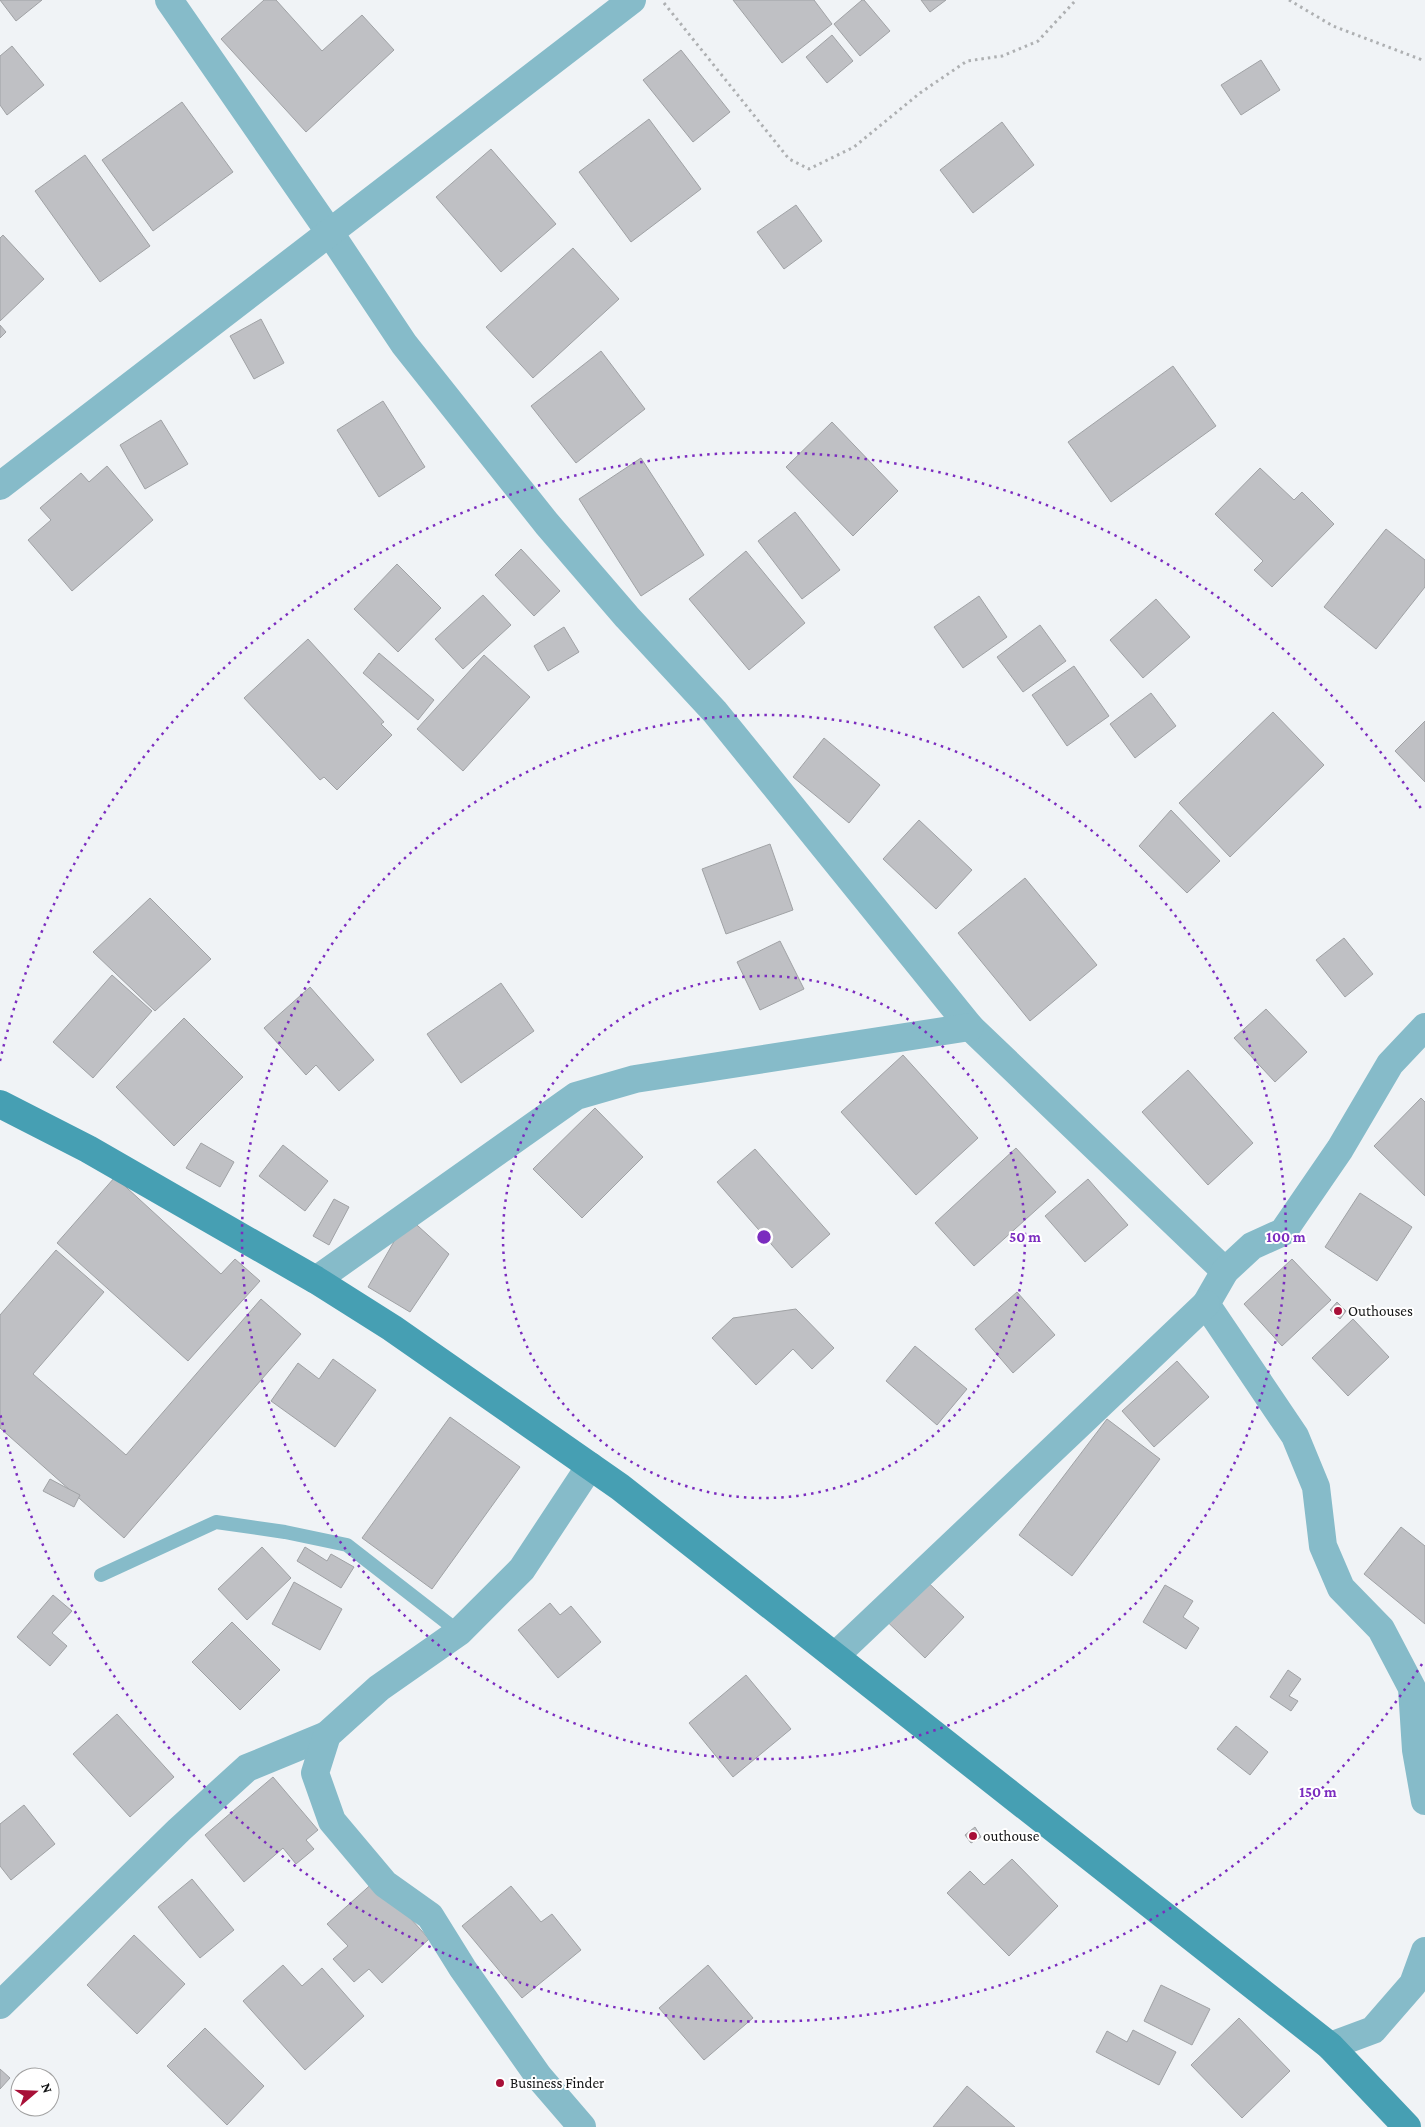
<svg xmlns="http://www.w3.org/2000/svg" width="1425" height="2127" viewBox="0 0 1425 2127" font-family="'Crimson Pro',serif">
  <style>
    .building { fill: #bfc0c4; stroke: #a0a2a5 }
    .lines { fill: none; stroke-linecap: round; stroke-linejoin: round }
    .path { stroke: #aeb0b2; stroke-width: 3; stroke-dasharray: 2.5 4; stroke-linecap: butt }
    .lane { stroke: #86bbc9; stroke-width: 14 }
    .street { stroke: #86bbc9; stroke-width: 28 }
    .secondary { stroke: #469fb3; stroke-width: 28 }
    .ring { fill: none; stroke: #7b2cbf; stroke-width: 2.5; stroke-dasharray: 2.5 5 }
    .poi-dot { fill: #a81038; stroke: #fff; stroke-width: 2 }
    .labels { text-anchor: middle; stroke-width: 4; stroke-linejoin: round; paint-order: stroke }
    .poi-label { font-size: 15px; fill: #131415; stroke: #fff; text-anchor: start }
    .centre { fill: #7b2cbf; stroke: #fff; stroke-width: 2.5 }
    .ring-label { font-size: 15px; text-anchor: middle; font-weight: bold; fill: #7b2cbf; stroke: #fff; stroke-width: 4; stroke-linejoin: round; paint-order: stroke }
  </style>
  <rect width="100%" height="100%" fill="#f0f3f6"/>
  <g class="building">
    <path d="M0 0H42L16 21Z"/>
    <path d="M264 0H276L322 51 362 15 394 50 306 132 221 39Z"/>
    <path d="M733 0H814L832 24 782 63Z"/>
    <path d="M862 0H864L890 31 860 56 834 24Z"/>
    <path d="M921 0H946L930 12Z"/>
    <path d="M832 35 853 61 827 83 806 57Z"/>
    <path d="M12 46 44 85 7 115 0 105V56Z"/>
    <path d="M681 50 730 112 693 142 643 80Z"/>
    <path d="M1261 60 1280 90 1241 115 1221 85Z"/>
    <path d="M182 102 233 172 153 231 102 160Z"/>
    <path d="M649 119 701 189 631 242 579 172Z"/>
    <path d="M1002 122 1034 165 973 213 940 170Z"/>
    <path d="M491 149 556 224 501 272 436 197Z"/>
    <path d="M85 155 150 246 100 282 35 191Z"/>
    <path d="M796 205 822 241 784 269 757 232Z"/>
    <path d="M3 235 44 279 0 321V238Z"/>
    <path d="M573 248 619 299 533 378 486 327Z"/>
    <path d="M261 319 284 363 254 379 230 336Z"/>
    <path d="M0 325 6 332 0 338Z"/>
    <path d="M601 351 645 409 576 463 531 406Z"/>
    <path d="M1173 366 1216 426 1111 502 1068 442Z"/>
    <path d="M383 401 425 467 379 497 337 430Z"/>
    <path d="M161 420 188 464 145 489 120 445Z"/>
    <path d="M832 422 898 491 853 536 786 467Z"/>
    <path d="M641 458 704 555 641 596 579 499Z"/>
    <path d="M107 466 153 520 72 591 28 540 51 520 40 508 81 473 89 482Z"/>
    <path d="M1260 468 1294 500 1302 492 1334 524 1272 587 1254 570 1263 561 1215 514Z"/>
    <path d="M795 512 840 570 802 599 758 541Z"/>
    <path d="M1386 529 1425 560V587L1376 649 1324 607Z"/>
    <path d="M521 549 560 591 534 616 495 575Z"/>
    <path d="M746 551 805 623 749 670 689 599Z"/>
    <path d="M397 564 441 608 398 652 354 609Z"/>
    <path d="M483 595 511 625 463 669 435 639Z"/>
    <path d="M979 596 1007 637 963 668 934 627Z"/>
    <path d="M1156 599 1190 637 1143 678 1110 640Z"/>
    <path d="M1040 625 1066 661 1023 692 997 657Z"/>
    <path d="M564 627 579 652 548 671 534 646Z"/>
    <path d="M308 639 384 722 381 724 392 735 337 790 324 777 320 780 244 698Z"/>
    <path d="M379 653 434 700 418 720 363 673Z"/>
    <path d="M484 655 530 697 463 771 417 729Z"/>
    <path d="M1074 666 1109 716 1067 746 1032 695Z"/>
    <path d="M1151 693 1176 726 1135 758 1110 724Z"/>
    <path d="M1273 712 1324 765 1230 857 1179 803Z"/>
    <path d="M1425 721V782L1395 751Z"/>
    <path d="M824 738 880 785 849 823 793 777Z"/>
    <path d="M1171 810 1220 861 1187 893 1139 846Z"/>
    <path d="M919 820 972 870 936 909 883 859Z"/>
    <path d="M770 844 793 910 726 934 702 869Z"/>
    <path d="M1025 878 1097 965 1030 1021 958 933Z"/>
    <path d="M150 898 211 959 155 1011 93 952Z"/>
    <path d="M1344 938 1373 974 1345 997 1316 960Z"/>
    <path d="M780 941 804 989 760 1010 737 962Z"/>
    <path d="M112 975 152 1011 93 1078 53 1042Z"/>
    <path d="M501 983 534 1031 461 1083 427 1034Z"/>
    <path d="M310 987 374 1060 339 1091 316 1065 306 1075 264 1028Z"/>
    <path d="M1266 1009 1307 1052 1275 1082 1234 1038Z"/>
    <path d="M184 1018 243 1077 174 1146 116 1087Z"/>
    <path d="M903 1055 978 1138 916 1195 841 1112Z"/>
    <path d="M1188 1070 1253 1143 1208 1185 1142 1112Z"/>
    <path d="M1421 1098 1425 1102V1196L1374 1146Z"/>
    <path d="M595 1108 643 1157 582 1218 533 1169Z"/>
    <path d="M201 1143 234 1162 220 1187 186 1168Z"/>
    <path d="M283 1145 328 1181 305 1211 259 1176Z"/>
    <path d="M1016 1148 1056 1192 974 1266 935 1223Z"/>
    <path d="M755 1149 830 1234 792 1268 717 1182Z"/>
    <path d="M115 1177 221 1274 235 1259 260 1281 188 1361 57 1243Z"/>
    <path d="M1088 1179 1128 1225 1085 1262 1045 1216Z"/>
    <path d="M1360 1193 1412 1227 1377 1281 1325 1247Z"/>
    <path d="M334 1199 349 1207 329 1245 313 1236Z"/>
    <path d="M408 1217 449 1254 410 1312 368 1287Z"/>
    <path d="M56 1250 104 1292 33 1374 126 1455 261 1299 301 1334 124 1538 0 1428V1315Z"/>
    <path d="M1292 1259 1331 1300 1282 1346 1244 1304Z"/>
    <path d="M1017 1292 1055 1335 1013 1373 975 1329Z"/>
    <path d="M1337 1302 1346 1311 1340 1319 1330 1310Z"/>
    <path d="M796 1309 834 1348 812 1369 793 1349 756 1385 712 1338 733 1318Z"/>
    <path d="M1353 1319 1389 1357 1348 1396 1312 1358Z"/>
    <path d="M915 1346 967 1389 937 1425 886 1381Z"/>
    <path d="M333 1359 376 1390 335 1447 271 1401 298 1363 319 1379Z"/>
    <path d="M1177 1361 1209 1397 1154 1447 1122 1411Z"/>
    <path d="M450 1417 520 1467 432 1589 362 1538Z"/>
    <path d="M1107 1419 1160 1459 1072 1576 1019 1535Z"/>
    <path d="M50 1479 80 1495 74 1507 43 1491Z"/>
    <path d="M1401 1527 1425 1546V1624L1364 1574Z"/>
    <path d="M262 1547 291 1578 247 1620 218 1589Z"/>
    <path d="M305 1547 327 1561 331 1554 354 1567 341 1588 297 1561Z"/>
    <path d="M912 1567 964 1617 925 1658 873 1608Z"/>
    <path d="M294 1582 342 1609 320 1650 272 1624Z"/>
    <path d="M1165 1585 1193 1601 1183 1617 1199 1628 1186 1649 1143 1622Z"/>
    <path d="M53 1595 72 1611 52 1633 67 1646 50 1666 17 1637Z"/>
    <path d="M550 1603 560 1615 571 1606 601 1642 558 1678 518 1630Z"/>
    <path d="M232 1622 280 1670 240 1710 192 1662Z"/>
    <path d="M1288 1670 1301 1679 1289 1696 1298 1701 1291 1711 1270 1697Z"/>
    <path d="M746 1675 791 1729 733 1777 689 1723Z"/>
    <path d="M117 1714 174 1777 130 1817 73 1754Z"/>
    <path d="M1236 1726 1268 1752 1250 1775 1217 1749Z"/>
    <path d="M273 1777 318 1830 306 1840 314 1849 296 1864 283 1848 244 1882 205 1835Z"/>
    <path d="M24 1805 55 1844 11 1880 0 1866V1824Z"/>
    <path d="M975 1827 981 1837 971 1843 965 1835Z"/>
    <path d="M1012 1859 1058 1906 1009 1956 947 1893 970 1871 984 1885Z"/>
    <path d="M192 1879 234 1930 200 1958 158 1907Z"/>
    <path d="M376 1880 429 1939 382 1983 369 1969 354 1982 333 1959 348 1946 327 1924Z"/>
    <path d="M511 1886 541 1922 552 1914 581 1950 522 1998 462 1926Z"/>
    <path d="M134 1935 185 1984 137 2034 87 1985Z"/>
    <path d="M283 1965 302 1986 322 1968 364 2016 305 2070 243 2001Z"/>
    <path d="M708 1965 753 2018 704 2060 659 2008Z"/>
    <path d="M1161 1985 1210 2009 1192 2045 1144 2021Z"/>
    <path d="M1239 2018 1290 2071 1242 2118 1191 2065Z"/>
    <path d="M205 2028 264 2086 227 2125 167 2066Z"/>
    <path d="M1133 2030 1176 2052 1159 2085 1096 2052 1107 2031 1127 2042Z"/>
    <path d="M0 2069 10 2078 0 2089Z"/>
    <path d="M967 2086 1015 2127H933Z"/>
  </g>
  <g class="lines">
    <g class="path">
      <path d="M1289 0 1333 26 1425 61"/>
      <path d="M664 3 789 159 809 169 854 147 920 93 967 61 1002 56 1038 41 1076 0"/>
    </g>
    <path class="lane" d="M101 1575 216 1522 285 1532 347 1545 459 1632"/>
    <g class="street">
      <path d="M169 0 330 233 404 344 547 524 627 617 715 712 970 1027 1225 1271"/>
      <path d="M0 486 632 0"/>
      <path d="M1425 1027 1390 1064 1340 1149 1283 1232 1252 1246 1225 1271 1206 1304 1295 1436 1316 1487 1323 1546 1341 1588 1381 1629 1412 1688 1416 1750 1425 1801"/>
      <path d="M316 1280 576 1096 635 1079 970 1027"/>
      <path d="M835 1656 1206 1304"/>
      <path d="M0 2005 179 1830 247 1768 327 1735"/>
      <path d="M1330 2046 1373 2030 1413 1984 1425 1951"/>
      <path d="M582 2127 539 2077 463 1969 430 1916 385 1884 332 1821 315 1773 327 1735 379 1688 459 1632 522 1569 590 1466"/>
    </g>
    <path class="secondary" d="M0 1104 88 1149 316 1280 392 1328 620 1487 1330 2046 1407 2127"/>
  </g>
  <g class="ring">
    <circle cx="764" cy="1237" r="261"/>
    <circle cx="764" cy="1237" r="522"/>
    <path d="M1422 1664A784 784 0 0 1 0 1413M0 1061A784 784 0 0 1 1422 810"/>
  </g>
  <g class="poi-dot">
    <circle cx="1338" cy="1311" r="5"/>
    <circle cx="973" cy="1836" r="5"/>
    <circle cx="500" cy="2083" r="5"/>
  </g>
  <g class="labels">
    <g class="poi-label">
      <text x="1348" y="1316">Outhouses</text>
      <text x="983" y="1841">outhouse</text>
      <text x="510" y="2088">Business Finder</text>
    </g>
  </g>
  <circle cx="764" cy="1237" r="8" class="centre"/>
  <g class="ring-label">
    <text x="1025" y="1242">50 m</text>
    <text x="1286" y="1242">100 m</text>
    <text x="1318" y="1797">150 m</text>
  </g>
  <g transform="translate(35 2092) rotate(71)"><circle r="24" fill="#ffffff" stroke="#a1a1a1"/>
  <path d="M0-4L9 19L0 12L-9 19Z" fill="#a81038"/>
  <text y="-8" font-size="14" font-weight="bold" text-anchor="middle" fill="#131415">N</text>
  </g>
</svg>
